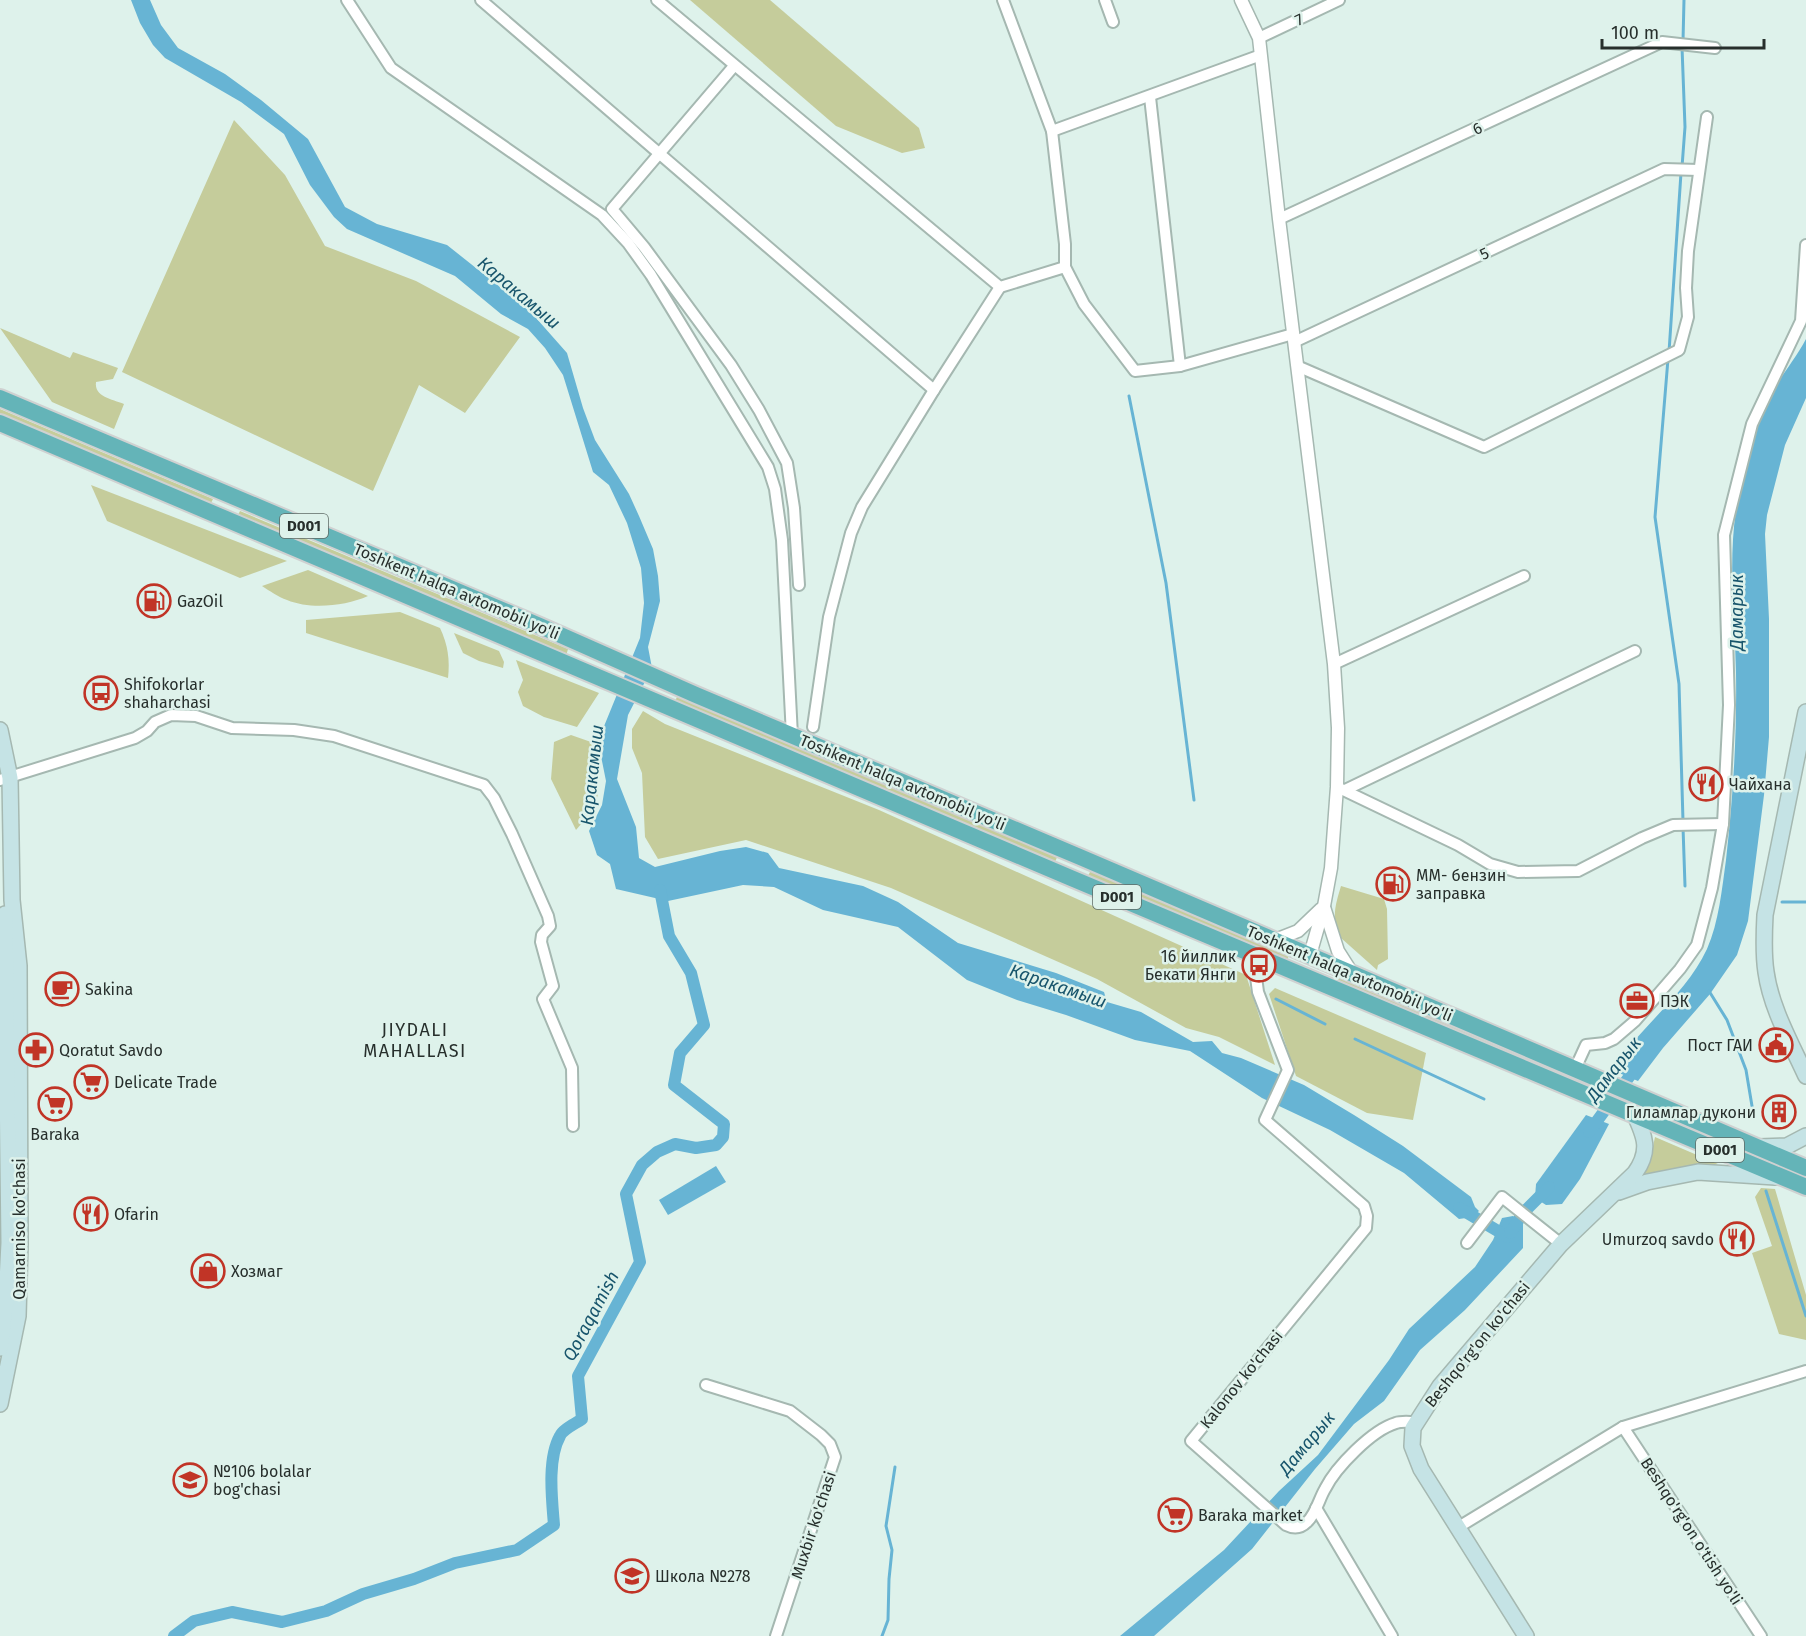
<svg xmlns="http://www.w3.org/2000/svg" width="1806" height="1636" viewBox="0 0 1806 1636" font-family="'Fira Sans',sans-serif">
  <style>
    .green { fill: #c5cc9b }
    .water { fill: #67b4d4 }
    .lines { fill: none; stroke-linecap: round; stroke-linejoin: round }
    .stream { stroke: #67b4d4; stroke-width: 3 }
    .canal { stroke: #67b4d4; stroke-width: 12 }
    .minor-casing { stroke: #a5b8b1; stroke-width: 14 }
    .tertiary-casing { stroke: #a5b8b1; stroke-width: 15 }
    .secondary-casing { stroke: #a5b8b1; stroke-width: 18 }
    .trunk-casing { stroke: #cfd1d1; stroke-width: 20 }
    .minor { stroke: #fff; stroke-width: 10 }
    .tertiary { stroke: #fff; stroke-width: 12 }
    .secondary { stroke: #c5e3e5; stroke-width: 15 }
    .trunk { stroke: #64b4b8; stroke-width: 16 }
    .labels { text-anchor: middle; stroke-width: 5; stroke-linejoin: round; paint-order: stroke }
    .shield { fill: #def2eb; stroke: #5e6a65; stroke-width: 1.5 }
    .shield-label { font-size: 15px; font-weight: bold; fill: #272f2c }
    .street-label { font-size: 16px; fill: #272f2c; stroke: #def2eb }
    .poi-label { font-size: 16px; fill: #272f2c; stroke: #def2eb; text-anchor: start }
    .water-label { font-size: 18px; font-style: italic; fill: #18556c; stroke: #def2eb }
    .neighbourhood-label { font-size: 18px; letter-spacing: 1.5px; fill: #272f2c; stroke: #def2eb }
  </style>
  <rect width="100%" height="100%" fill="#def2eb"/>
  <g class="green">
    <path d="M690 0H770L919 128 925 148 902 153 836 126Z"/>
    <path d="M234 120 285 175 325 246 416 281 520 337 465 413 419 385 373 491 122 372Z"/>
    <path d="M0 328 70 358 73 352 118 368 113 379 96 382C94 397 112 399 124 404L114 429 52 402Z"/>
    <path d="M0 409 213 499 210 505 0 417Z"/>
    <path d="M91 485 287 561 240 578 107 521Z"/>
    <path d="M240 511 568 649 566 656 237 517Z"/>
    <path d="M308 570 368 596C345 606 311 610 287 600 278 597 270 591 262 586Z"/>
    <path d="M400 612 440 628C448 645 450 660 448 678L306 633V620Z"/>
    <path d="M454 633 499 651 504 662 503 668 479 661 463 653Z"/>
    <path d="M516 660 599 693 577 727 544 717 523 706 518 692 523 680Z"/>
    <path d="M678 695 1058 855 1055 862 675 701Z"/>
    <path d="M643 711 665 724 879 810 1246 975 1275 1065 1219 1037 1186 1028 1097 979 891 888 746 840 658 859 645 837 642 773 632 748V729Z"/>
    <path d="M571 735 591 742C599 784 608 796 576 830L551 779 554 742Z"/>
    <path d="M1091 870 1289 955 1287 961 1088 876Z"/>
    <path d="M1341 886 1384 899 1387 909 1388 959 1378 965 1377 970 1341 938C1331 919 1335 906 1341 886Z"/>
    <path d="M1337 976 1582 1080 1580 1086 1334 983Z"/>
    <path d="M1275 988 1426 1053 1413 1120 1367 1113 1296 1076 1269 994Z"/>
    <path d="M1664 1115 1806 1175V1182L1662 1121Z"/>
    <path d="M1655 1137 1718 1164 1665 1171 1641 1177 1649 1165Z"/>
    <path d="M1761 1188 1775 1189 1806 1295V1340L1779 1334 1752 1253 1772 1246 1755 1197Z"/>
  </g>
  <g class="water">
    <path d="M131 0H150L161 25 178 48 225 74 261 100 308 139 345 207 377 224 447 245 529 310 567 353 583 408 595 440 629 494 639 516 653 549 658 576 660 601 648 647 652 668 628 715 617 779 636 827 639 858 655 867 720 851 746 847 768 853 779 868 863 886 898 902 958 943 1056 973 1104 992 1107 1002 1141 1012 1193 1042 1212 1041 1222 1053 1241 1058 1304 1085 1354 1115 1403 1146 1471 1197 1475 1207 1479 1211 1469 1220 1466 1218 1459 1219 1404 1173 1330 1130 1262 1098 1190 1051 1135 1040 1066 1015 1017 1000 967 980 898 927 823 910 774 887 743 885 668 901 616 889 610 864 597 855 589 831 602 805 606 781 598 741 640 638 644 603 641 568 627 523 609 485 593 472 563 375 545 348 528 329 501 314 455 276 347 229 334 217 310 185 284 134 241 102 165 58 153 45 140 23Z"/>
    <path d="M1806 339V398L1785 445 1767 515 1765 534 1769 619V737L1764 795 1748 921 1737 955 1710 994 1663 1048 1638 1081 1612 1070C1619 1060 1626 1050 1634 1041 1660 1011 1690 985 1707 949 1719 922 1722 888 1726 860 1733 798 1737 736 1736 673 1735 619 1728 564 1736 510 1741 471 1754 428 1772 393 1782 374 1796 358 1806 339Z"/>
    <path d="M1586 1115 1609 1124 1580 1179 1562 1204 1546 1205 1535 1198 1536 1184Z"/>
    <path d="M716 1166 726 1182 668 1215 659 1200Z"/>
    <path d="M1513 1216 1523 1224V1248L1465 1310 1420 1350 1384 1401 1354 1424 1315 1469 1252 1549 1154 1636H1120L1224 1550 1279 1491 1318 1455 1389 1360 1409 1329 1475 1267 1493 1240 1502 1218Z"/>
  </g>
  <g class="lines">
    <g class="stream">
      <path d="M1683 41 1684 0"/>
      <path d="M1682 167 1685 127 1682 47"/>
      <path d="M1669 352 1681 173"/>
      <path d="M1668 359 1655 517 1679 684 1683 821"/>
      <path d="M1129 396 1166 583 1194 800"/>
      <path d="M1683 827 1685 886"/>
      <path d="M1782 902H1806"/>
      <path d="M1709 991 1727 1020 1746 1070 1753 1112"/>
      <path d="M1276 999 1325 1024"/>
      <path d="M1355 1039 1484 1099"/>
      <path d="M1766 1191 1806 1316"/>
      <path d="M882 1636 888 1620 889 1579 892 1550 886 1526 895 1467"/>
    </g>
    <g class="canal">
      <path d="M1589 1132 1637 1066"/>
      <path d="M1459 1208 1508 1237"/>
      <path d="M1510 1233 1523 1213 1549 1187"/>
      <path d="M174 1636 194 1621 232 1612 282 1622 326 1611 363 1594 414 1579 455 1563 517 1550 554 1525C552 1500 547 1459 560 1436 563 1429 575 1424 582 1419L578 1376 640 1262 626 1194 642 1165 657 1152 675 1144 696 1148 716 1145 723 1137 724 1124 674 1085 680 1053 704 1025 691 973 669 936 660 890"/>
    </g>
    <defs>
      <g id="minor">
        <path d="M347 0 391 68 602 215 628 243 651 275 768 467 775 489 782 540 792 736"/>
        <path d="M481 0 934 390"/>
        <path d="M657 0 1000 287 1065 267 1084 304 1135 371 1180 366"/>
        <path d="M1003 0 1052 131 1065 244V267"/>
        <path d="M1105 0 1113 22"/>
        <path d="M1259 38 1339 0"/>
        <path d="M734 66 612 209 644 247 731 365 759 410 787 463 794 508 799 585"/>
        <path d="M1150 97 1180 366 1293 334"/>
        <path d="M1052 131 1261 55"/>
        <path d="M1279 219 1662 42 1715 48"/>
        <path d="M1294 342 1664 169 1699 170"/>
        <path d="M1297 366 1484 447 1679 350 1688 317 1686 288 1688 251 1707 117"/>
        <path d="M1334 664 1524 576"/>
        <path d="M813 727 829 617 851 533 862 507 934 390 1000 287"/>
        <path d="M0 780 135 738 147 731 155 722 171 715 196 716 232 728 294 730 334 736 484 785 494 798 512 834 548 916 550 926 542 935 541 942 553 986 543 999 572 1068 573 1126"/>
        <path d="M1337 787 1458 845 1490 864 1518 872 1578 871 1642 838 1673 825 1723 824"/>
        <path d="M1345 790 1635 651"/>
        <path d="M1253 954 1258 992 1288 1070 1265 1120 1364 1206 1367 1216 1366 1228 1191 1441 1286 1525C1294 1529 1301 1528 1307 1522 1316 1514 1319 1499 1325 1489 1336 1467 1372 1430 1396 1423 1401 1421 1409 1422 1414 1422"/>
        <path d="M1575 1069 1586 1045 1605 1043 1614 1039 1635 1021 1680 969 1697 945 1712 888 1723 824 1729 705 1724 535 1752 424 1801 321 1806 245"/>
        <path d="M1467 1243 1502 1197 1561 1244"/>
        <path d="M706 1385 790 1411 821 1435 830 1444 835 1457 776 1636"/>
        <path d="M1623 1427 1761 1636"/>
        <path d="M1316 1508 1392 1636"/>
        <path d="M1457 1528 1623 1427 1806 1371"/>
      </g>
      <g id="tertiary">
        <path d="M1241 0 1259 38 1279 219 1334 664 1338 728 1337 787 1331 868 1324 906 1310 955"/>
        <path d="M1324 907 1338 951 1352 973"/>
        <path d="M1275 940 1298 931 1321 909"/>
      </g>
      <g id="secondary">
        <path d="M1806 712 1765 915C1764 934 1763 953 1766 972 1771 1008 1791 1043 1806 1076"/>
        <path d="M0 730 10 778 12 900 19 966 20 1244 18 1316 0 1404"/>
        <path d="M1759 1147 1787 1146 1806 1136"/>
        <path d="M1619 1192 1647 1182 1698 1172 1775 1177"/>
        <path d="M0 1348 6 1301 9 1243 5 914"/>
        <path d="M1526 1636 1421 1469 1412 1446 1413 1428 1440 1386 1561 1244 1635 1173C1651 1150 1645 1137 1634 1113"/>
      </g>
      <g id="trunk">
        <path d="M0 398 540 626 696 695 1080 857 1806 1168"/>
        <path d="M0 423 1071 878 1806 1187"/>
      </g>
    </defs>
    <use href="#minor" class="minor-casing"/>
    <use href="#tertiary" class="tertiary-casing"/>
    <use href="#secondary" class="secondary-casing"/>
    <use href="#trunk" class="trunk-casing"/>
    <use href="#minor" class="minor"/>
    <use href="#tertiary" class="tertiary"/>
    <use href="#secondary" class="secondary"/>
    <use href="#trunk" class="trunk"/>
  </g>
  <defs>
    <symbol id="fuel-ring" viewBox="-11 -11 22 22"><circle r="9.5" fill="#def2eb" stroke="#c13426" stroke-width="1.5"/><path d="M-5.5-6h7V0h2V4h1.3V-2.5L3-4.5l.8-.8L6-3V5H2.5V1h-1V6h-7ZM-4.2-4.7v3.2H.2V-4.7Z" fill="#c13426"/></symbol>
    <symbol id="bus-ring" viewBox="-11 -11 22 22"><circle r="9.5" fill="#def2eb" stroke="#c13426" stroke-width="1.5"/><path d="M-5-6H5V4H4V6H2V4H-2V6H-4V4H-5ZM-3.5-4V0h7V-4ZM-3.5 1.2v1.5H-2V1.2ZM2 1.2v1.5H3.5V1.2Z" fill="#c13426"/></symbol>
    <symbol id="restaurant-ring" viewBox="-11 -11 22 22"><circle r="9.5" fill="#def2eb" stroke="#c13426" stroke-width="1.5"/><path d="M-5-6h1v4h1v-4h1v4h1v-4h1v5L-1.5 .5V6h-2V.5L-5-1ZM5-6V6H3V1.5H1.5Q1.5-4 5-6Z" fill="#c13426"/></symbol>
    <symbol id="cafe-ring" viewBox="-11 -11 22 22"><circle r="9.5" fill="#def2eb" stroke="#c13426" stroke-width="1.5"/><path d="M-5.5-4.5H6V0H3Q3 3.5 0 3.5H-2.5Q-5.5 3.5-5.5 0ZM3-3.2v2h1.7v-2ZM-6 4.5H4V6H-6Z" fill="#c13426"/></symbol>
    <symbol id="office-ring" viewBox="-11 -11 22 22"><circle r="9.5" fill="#def2eb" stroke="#c13426" stroke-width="1.5"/><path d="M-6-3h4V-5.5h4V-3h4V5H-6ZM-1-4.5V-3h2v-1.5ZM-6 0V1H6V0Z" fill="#c13426"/></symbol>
    <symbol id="civic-ring" viewBox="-11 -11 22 22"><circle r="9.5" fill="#def2eb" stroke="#c13426" stroke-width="1.5"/><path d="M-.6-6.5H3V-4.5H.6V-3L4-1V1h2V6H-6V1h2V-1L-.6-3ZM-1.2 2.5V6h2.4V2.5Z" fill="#c13426"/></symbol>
    <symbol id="pharmacy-ring" viewBox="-11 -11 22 22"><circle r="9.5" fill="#def2eb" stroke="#c13426" stroke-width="1.5"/><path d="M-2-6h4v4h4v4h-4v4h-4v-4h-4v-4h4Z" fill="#c13426"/></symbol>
    <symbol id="supermarket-ring" viewBox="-11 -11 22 22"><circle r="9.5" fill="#def2eb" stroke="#c13426" stroke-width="1.5"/><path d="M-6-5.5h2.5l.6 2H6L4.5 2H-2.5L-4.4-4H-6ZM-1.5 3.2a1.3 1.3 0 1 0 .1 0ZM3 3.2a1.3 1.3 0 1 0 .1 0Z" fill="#c13426"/></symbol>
    <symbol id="building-ring" viewBox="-11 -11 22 22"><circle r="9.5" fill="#def2eb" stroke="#c13426" stroke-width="1.5"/><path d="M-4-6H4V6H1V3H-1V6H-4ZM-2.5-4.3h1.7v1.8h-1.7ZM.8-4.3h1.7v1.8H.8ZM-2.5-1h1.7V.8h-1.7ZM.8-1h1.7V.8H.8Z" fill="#c13426"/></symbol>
    <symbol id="shop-ring" viewBox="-11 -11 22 22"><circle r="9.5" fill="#def2eb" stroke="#c13426" stroke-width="1.5"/><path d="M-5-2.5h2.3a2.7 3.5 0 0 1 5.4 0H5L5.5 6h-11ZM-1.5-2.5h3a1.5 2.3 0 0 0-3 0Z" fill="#c13426"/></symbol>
    <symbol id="school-ring" viewBox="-11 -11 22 22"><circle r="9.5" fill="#def2eb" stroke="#c13426" stroke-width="1.5"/><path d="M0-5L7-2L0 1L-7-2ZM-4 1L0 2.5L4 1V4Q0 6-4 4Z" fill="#c13426"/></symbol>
  </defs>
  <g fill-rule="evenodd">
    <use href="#fuel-ring" x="135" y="582" width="38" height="38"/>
    <use href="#bus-ring" x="82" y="674" width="38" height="38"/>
    <use href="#restaurant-ring" x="1687" y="765" width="38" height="38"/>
    <use href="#fuel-ring" x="1374" y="865" width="38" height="38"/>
    <use href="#bus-ring" x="1240" y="946" width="38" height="38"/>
    <use href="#cafe-ring" x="43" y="970" width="38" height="38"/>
    <use href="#office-ring" x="1618" y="982" width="38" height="38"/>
    <use href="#civic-ring" x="1757" y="1026" width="38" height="38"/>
    <use href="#pharmacy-ring" x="17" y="1031" width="38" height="38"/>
    <use href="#supermarket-ring" x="72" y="1063" width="38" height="38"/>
    <use href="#supermarket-ring" x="36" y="1085" width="38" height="38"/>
    <use href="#building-ring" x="1760" y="1093" width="38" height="38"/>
    <use href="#restaurant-ring" x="72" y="1195" width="38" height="38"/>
    <use href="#restaurant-ring" x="1718" y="1220" width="38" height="38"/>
    <use href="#shop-ring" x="189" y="1252" width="38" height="38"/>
    <use href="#school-ring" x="171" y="1461" width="38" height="38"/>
    <use href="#supermarket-ring" x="1156" y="1496" width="38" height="38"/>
    <use href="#school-ring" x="613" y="1557" width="38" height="38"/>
  </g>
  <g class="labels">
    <g class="shield">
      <rect x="280" y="514" width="48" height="24" rx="4.5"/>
      <rect x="1093" y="885" width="48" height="24" rx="4.5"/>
      <rect x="1696" y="1138" width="48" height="24" rx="4.5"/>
    </g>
    <g class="shield-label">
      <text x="304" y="531">D001</text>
      <text x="1117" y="902">D001</text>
      <text x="1720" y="1155">D001</text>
    </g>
    <g class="street-label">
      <text transform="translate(1299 19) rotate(-25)" y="6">7</text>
      <text transform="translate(1477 128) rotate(-25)" y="6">6</text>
      <text transform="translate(1484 253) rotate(-25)" y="6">5</text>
      <text transform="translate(457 591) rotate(23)" y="6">Toshkent halqa avtomobil yo'li</text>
      <text transform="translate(903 782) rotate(23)" y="6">Toshkent halqa avtomobil yo'li</text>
      <text transform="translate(1350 973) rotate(23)" y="6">Toshkent halqa avtomobil yo'li</text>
      <text transform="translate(19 1229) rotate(-90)" y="6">Qamarniso ko'chasi</text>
      <text transform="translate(1477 1344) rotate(-51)" y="6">Beshqo'rg'on ko'chasi</text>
      <text transform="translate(1241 1379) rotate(-51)" y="6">Kalonov ko'chasi</text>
      <text transform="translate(813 1525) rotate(-72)" y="6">Muxbir ko'chasi</text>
      <text transform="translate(1692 1531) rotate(57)" y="6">Beshqo'rg'on o'tish yo'li</text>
    </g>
    <g class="poi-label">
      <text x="177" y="607">GazOil</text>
      <text x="124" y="690">Shifokorlar<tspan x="124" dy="18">shaharchasi</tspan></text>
      <text x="1729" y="790">Чайхана</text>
      <text x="1416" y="881">ММ- бензин<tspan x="1416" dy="18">заправка</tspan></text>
      <text x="1236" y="962" text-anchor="end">16 йиллик<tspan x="1236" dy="18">Бекати Янги</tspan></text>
      <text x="85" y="995">Sakina</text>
      <text x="1660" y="1007">ПЭК</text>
      <text x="1753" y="1051" text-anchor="end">Пост ГАИ</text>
      <text x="59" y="1056">Qoratut Savdo</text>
      <text x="114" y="1088">Delicate Trade</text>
      <text x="1756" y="1118" text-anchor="end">Гиламлар дукони</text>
      <text x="55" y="1140" text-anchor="middle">Baraka</text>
      <text x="114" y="1220">Ofarin</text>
      <text x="1714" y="1245" text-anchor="end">Umurzoq savdo</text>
      <text x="231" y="1277">Хозмаг</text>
      <text x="213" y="1477">№106 bolalar<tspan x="213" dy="18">bog'chasi</tspan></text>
      <text x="1198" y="1521">Baraka market</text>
      <text x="655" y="1582">Школа №278</text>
    </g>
    <g class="water-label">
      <text transform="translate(519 293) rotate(40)" y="6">Каракамыш</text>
      <text transform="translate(1737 612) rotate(-90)" y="6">Дамарык</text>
      <text transform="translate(592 775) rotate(-84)" y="6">Каракамыш</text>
      <text transform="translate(1058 986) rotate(19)" y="6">Каракамыш</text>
      <text transform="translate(1614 1069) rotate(-52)" y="6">Дамарык</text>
      <text transform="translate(591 1316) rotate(-62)" y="6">Qoraqamish</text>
      <text transform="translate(1307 1443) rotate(-50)" y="6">Дамарык</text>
    </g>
    <g class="neighbourhood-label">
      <text x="415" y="1036">JIYDALI<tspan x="415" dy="21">MAHALLASI</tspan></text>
    </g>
  </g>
  <path d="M1602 39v9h162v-9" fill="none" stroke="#272f2c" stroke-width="3"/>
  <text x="1611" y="39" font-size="18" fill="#272f2c" stroke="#def2eb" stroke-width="4.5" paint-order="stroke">100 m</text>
</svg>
